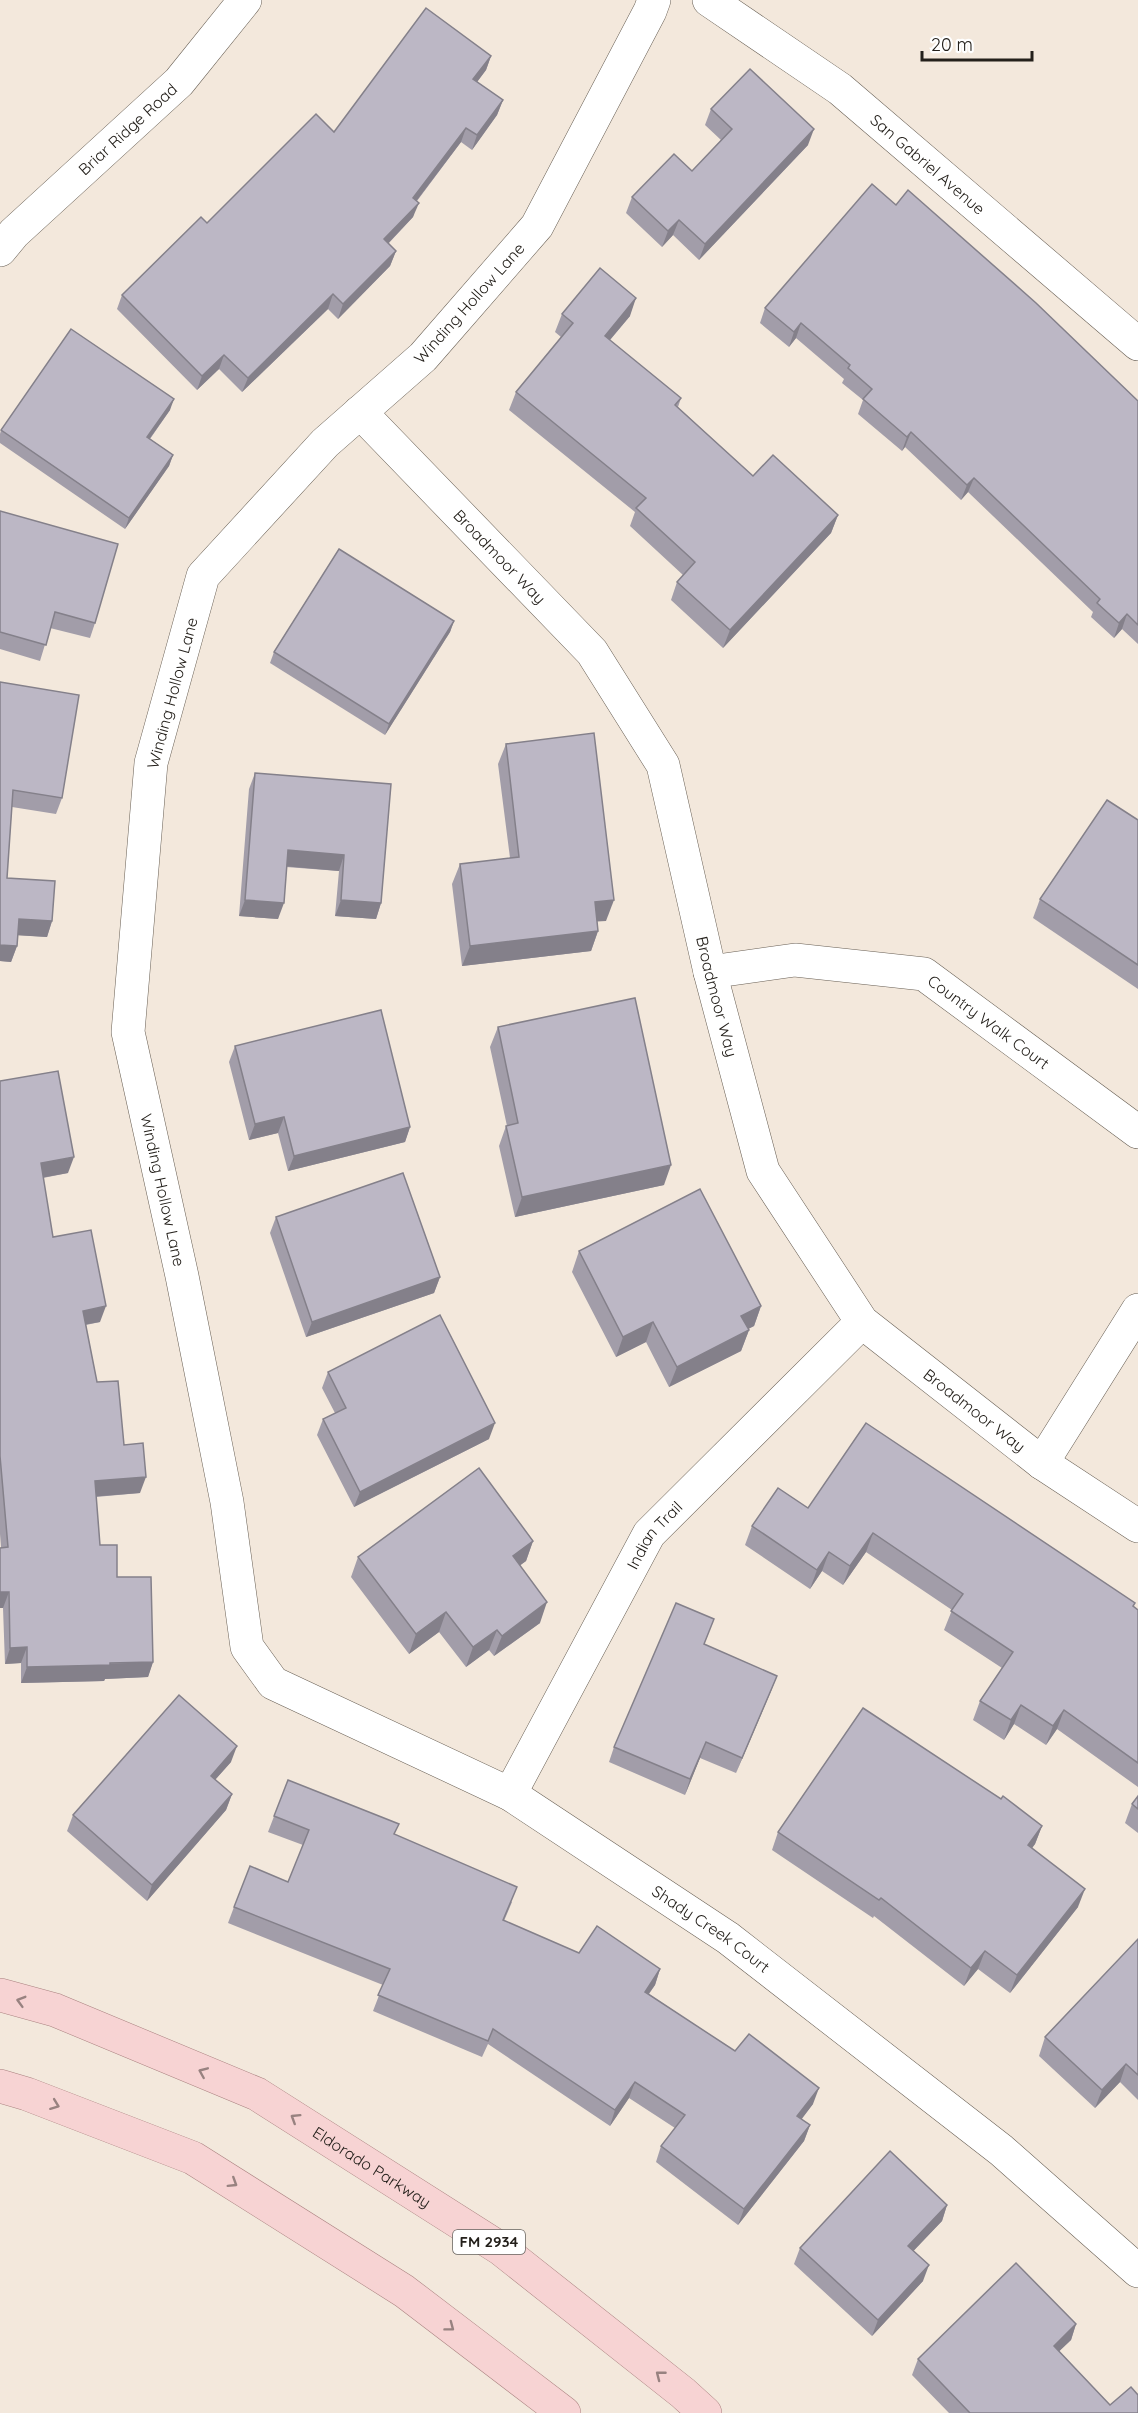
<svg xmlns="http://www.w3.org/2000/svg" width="1138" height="2413" viewBox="0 0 1138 2413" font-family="Quicksand,sans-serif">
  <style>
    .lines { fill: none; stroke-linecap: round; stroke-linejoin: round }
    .minor-casing { stroke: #685f54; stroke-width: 34 }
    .primary-casing { stroke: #aa8280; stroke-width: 34 }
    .minor { stroke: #fff; stroke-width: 33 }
    .primary { stroke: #f7d3d3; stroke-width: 33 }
    .wall { fill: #a29da9 }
    .shaded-wall { fill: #84808a }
    .building { fill: #bcb7c5; stroke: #84808a; stroke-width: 1.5 }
    .oneway { stroke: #988280 }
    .labels { text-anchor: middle; stroke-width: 5; stroke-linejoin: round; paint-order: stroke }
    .shield { fill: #fff; stroke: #66635f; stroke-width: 1.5 }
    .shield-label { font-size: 15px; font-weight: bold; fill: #24201b }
    .street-label { font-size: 16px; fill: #24201b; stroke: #fff }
  </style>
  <rect width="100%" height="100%" fill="#f3e8dc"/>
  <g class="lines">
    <defs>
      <g id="minor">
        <path id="s1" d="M654 0 650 11 537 226 423 357 325 443 203 576 151 763 128 1032 182 1276 227 1502 247 1647 273 1683 510 1794 728 1938 1001 2150 1138 2271"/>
        <path id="s2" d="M709 0 840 89 1138 344"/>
        <path id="s3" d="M0 250 14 233 179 82 245 0"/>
        <path id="s4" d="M360 412 592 652 663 765 710 972 763 1171 862 1322 1042 1463 1138 1526"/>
        <path id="s5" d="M710 972 795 960 924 974 1138 1132"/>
        <path d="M1042 1463 1138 1310"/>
        <path id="s6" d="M510 1794 649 1534 862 1322"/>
      </g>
      <g id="primary">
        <path id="s7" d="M0 1995 55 2010 257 2094 501 2249 683 2393 705 2413"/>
        <path d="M0 2086 27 2094 193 2158 404 2291 564 2413"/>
      </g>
    </defs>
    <use href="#minor" class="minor-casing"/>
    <use href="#primary" class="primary-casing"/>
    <use href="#minor" class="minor"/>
    <use href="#primary" class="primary"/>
  </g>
  <g class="wall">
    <path d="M491 56 486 70 477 82 503 100 497 115 472 150 461 142 417 201 413 217 388 244 396 251 390 266 338 319 328 309 242 392 219 369 197 390 117 309 122 295 207 223 334 132Z"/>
    <path d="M711 109 808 145 699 260 673 235 662 247 626 213 632 197 692 171 721 140 705 125Z"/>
    <path d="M896 205 1138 401V644L1122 629 1114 638 1091 617 1093 612 968 492 961 500 905 447 902 451 858 414 863 400 842 383 844 379 796 338 789 347 760 323 765 308Z"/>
    <path d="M562 314 630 316 610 340 681 398 678 407 753 476 838 515 831 533 723 648 671 600 677 582 683 575 630 526 635 512 509 410 516 392 561 337 555 332Z"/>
    <path d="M170 410 150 439 173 455 169 466 125 529 0 443V434L1 430Z"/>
    <path d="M0 511 95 623 90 638 50 628 40 661 0 649Z"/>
    <path d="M454 621 450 632 385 735 270 663 274 652Z"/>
    <path d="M0 682 62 798 56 814 12 807 7 878 52 921 47 937 18 935 17 946 11 962 0 961Z"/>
    <path d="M506 744 606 921H597L598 931 591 951 462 966 452 884 460 864 510 858 498 764Z"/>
    <path d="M255 773 391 784 381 903 376 919 335 916 339 871 286 867 278 919 239 916 249 789Z"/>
    <path d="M1138 820V989L1033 918 1040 899Z"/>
    <path d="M498 1027 664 1185 515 1217 499 1146 506 1126H507L490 1047Z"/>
    <path d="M235 1046 410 1127 405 1142 288 1171 278 1133 249 1140 229 1062Z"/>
    <path d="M0 1081 68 1173 43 1178 53 1237 100 1322 86 1325 97 1382 124 1445 140 1493 96 1497 100 1545 117 1577 153 1662 148 1677 105 1679 104 1681 21 1683V1663L5 1664 3 1608H0L1 1547 0 1534Z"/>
    <path d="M276 1217 440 1277 434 1293 306 1337 270 1233Z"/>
    <path d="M579 1251 761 1306 754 1326 748 1329 749 1330 741 1351 669 1387 646 1342 616 1357 572 1272Z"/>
    <path d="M328 1372 489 1439 354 1507 317 1435 323 1419 335 1413 322 1388Z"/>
    <path d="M808 1508 1133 1607 1138 1610V1787L1057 1729 1046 1745 1014 1724 1004 1740 973 1720 980 1701 1002 1668 944 1630 952 1610 866 1552 843 1585 822 1571 810 1589 745 1545 752 1526Z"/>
    <path d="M533 1541 526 1561 520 1565 540 1623 494 1656 489 1650 466 1667 439 1632 409 1654 351 1577 358 1557Z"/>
    <path d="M708 1635 704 1644 777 1676 771 1691 736 1773 700 1758 685 1795 609 1762 614 1747Z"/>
    <path d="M231 1762 215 1780 232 1794 226 1810 147 1901 67 1831 73 1815Z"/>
    <path d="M288 1780 395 1835 512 1902 504 1921 579 1953 660 1969 655 1985 649 1994 813 2104 801 2119 810 2125 804 2141 738 2225 656 2162 661 2146 675 2128 629 2098 610 2126 488 2044 482 2057 373 2011 383 1985 228 1923 234 1907 288 1882 303 1845 268 1832Z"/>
    <path d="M1138 1796V1833L1125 1823 1132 1804Z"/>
    <path d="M1042 1826 1035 1844 1032 1848 1078 1907 1010 1993 978 1969 964 1986 874 1916 873 1918 772 1850 778 1832Z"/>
    <path d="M1138 1939V2100L1120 2082 1095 2108 1039 2056 1045 2037Z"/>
    <path d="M947 2205 942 2221 913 2251 923 2281 872 2336 794 2264 800 2248Z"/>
    <path d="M1076 2324 1071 2340 1059 2351 1110 2405 1138 2413H949L912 2375 918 2359Z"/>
  </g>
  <g class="shaded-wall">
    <path d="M491 56 486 70 468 94 473 79Z"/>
    <path d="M503 100 497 115 472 150 477 135Z"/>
    <path d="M466 128 461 142 408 212 413 198Z"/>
    <path d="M814 129 808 145 699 260 705 244Z"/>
    <path d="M419 203 413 217 378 254 384 239Z"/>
    <path d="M679 220 673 235 662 247 668 231Z"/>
    <path d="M396 251 390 266 338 319 343 304Z"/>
    <path d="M333 294 328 309 242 392 248 378Z"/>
    <path d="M636 298 630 316 598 354 605 336Z"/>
    <path d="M801 323 796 338 789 347 794 332Z"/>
    <path d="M224 355 219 369 197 390 202 376Z"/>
    <path d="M174 399 170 410 143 448 147 437Z"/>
    <path d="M911 432 905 447 902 451 907 437Z"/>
    <path d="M173 455 169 466 125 529 129 518Z"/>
    <path d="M974 478 968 492 961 500 967 485Z"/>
    <path d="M838 515 831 533 723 648 730 630Z"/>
    <path d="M1127 614 1122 629 1114 638 1119 623Z"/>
    <path d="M454 621 450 632 385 735 389 724Z"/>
    <path d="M288 850 344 855 339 871 282 866Z"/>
    <path d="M245 900 284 903 278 919 239 916Z"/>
    <path d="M341 900 381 903 376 919 335 916Z"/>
    <path d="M614 900 606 921 588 922 595 902Z"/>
    <path d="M19 919 52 921 47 937 13 935Z"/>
    <path d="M598 931 591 951 462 966 470 946Z"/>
    <path d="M0 945 17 946 11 962 0 961Z"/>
    <path d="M284 1117 278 1133 249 1140 255 1124Z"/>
    <path d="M410 1127 405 1142 288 1171 294 1156Z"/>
    <path d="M74 1157 68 1173 35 1179 41 1163Z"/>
    <path d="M671 1165 664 1185 515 1217 522 1197Z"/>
    <path d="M440 1277 434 1293 306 1337 312 1322Z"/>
    <path d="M106 1306 100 1322 77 1326 83 1311Z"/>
    <path d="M761 1306 754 1326 734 1336 741 1316Z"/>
    <path d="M653 1322 646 1342 616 1357 623 1337Z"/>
    <path d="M749 1330 741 1351 669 1387 677 1367Z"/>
    <path d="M495 1423 489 1439 354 1507 360 1492Z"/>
    <path d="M146 1477 140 1493 89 1497 95 1481Z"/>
    <path d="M873 1533 866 1552 843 1585 850 1566Z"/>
    <path d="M533 1541 526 1561 506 1576 513 1556Z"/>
    <path d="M829 1552 822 1571 810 1589 817 1570Z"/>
    <path d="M0 1592H9L3 1608H0Z"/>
    <path d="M547 1602 540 1623 494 1656 502 1636Z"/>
    <path d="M446 1612 439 1632 409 1654 416 1634Z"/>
    <path d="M497 1630 489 1650 466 1667 473 1647Z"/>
    <path d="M27 1647 21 1663 5 1664 10 1648Z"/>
    <path d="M153 1662 148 1677 105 1679 104 1681 21 1683 27 1667Z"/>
    <path d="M777 1676 771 1691 736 1773 742 1758Z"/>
    <path d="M1021 1705 1014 1724 1004 1740 1011 1720Z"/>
    <path d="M1064 1710 1057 1729 1046 1745 1053 1726Z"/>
    <path d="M706 1742 700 1758 685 1795 690 1779Z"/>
    <path d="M237 1746 231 1762 205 1791 211 1776Z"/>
    <path d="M232 1794 226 1810 147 1901 152 1885Z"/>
    <path d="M1042 1826 1035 1844 1021 1863 1028 1845Z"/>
    <path d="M1085 1889 1078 1907 1010 1993 1017 1975Z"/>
    <path d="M985 1951 978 1969 964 1986 971 1968Z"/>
    <path d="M660 1969 655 1985 639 2007 645 1992Z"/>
    <path d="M1126 2064 1120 2082 1095 2108 1102 2090Z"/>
    <path d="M635 2082 629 2098 610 2126 615 2110Z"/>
    <path d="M819 2088 813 2104 792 2132 797 2116Z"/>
    <path d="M810 2125 804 2141 738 2225 744 2209Z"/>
    <path d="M947 2205 942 2221 903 2262 908 2246Z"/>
    <path d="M929 2265 923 2281 872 2336 878 2320Z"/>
    <path d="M1076 2324 1071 2340 1048 2362 1054 2346Z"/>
  </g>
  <g class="building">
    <path d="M426 8 491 56 473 79 503 100 477 135 466 128 413 198 419 203 384 239 396 251 343 304 333 294 248 378 224 355 202 376 122 295 201 217 207 223 316 114 334 132Z"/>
    <path d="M750 69 814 129 705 244 679 220 668 231 632 197 674 154 692 171 732 129 711 109Z"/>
    <path d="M872 184 896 205 908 190 1036 303 1138 401V625L1127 614 1119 623 1097 603 1100 599 974 478 967 485 911 432 907 437 863 399 872 389 848 368 850 365 801 323 794 332 765 308Z"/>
    <path d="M600 268 636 298 605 336 681 398 675 405 753 476 773 455 838 515 730 630 677 582 695 562 636 508 646 498 516 392 573 323 562 314Z"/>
    <path d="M71 329 174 399 147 437 173 455 129 518 1 430Z"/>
    <path d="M0 511 118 544 95 623 55 612 46 645 0 632Z"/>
    <path d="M339 549 454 621 389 724 274 652Z"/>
    <path d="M0 682 79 695 62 798 13 790 7 878 55 881 52 921 19 919 17 946 0 945Z"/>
    <path d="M594 733 614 900 595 902 598 931 470 946 460 864 519 857 506 744Z"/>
    <path d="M255 773 391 784 381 903 341 900 344 855 288 850 284 903 245 900Z"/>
    <path d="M1107 800 1138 820V965L1040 899Z"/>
    <path d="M635 998 671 1165 522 1197 506 1126 518 1123 498 1027Z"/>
    <path d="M381 1010 410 1127 294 1156 284 1117 255 1124 235 1046Z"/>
    <path d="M58 1071 74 1157 41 1163 53 1237 91 1230 106 1306 83 1311 97 1382 118 1381 124 1445 143 1443 146 1477 95 1481 100 1545H117V1577H151L153 1662 110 1663V1665L27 1667V1647L10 1648 9 1592H0V1548L8 1547 0 1456V1081Z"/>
    <path d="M403 1173 440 1277 312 1322 276 1217Z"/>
    <path d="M700 1189 761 1306 741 1316 749 1330 677 1367 653 1322 623 1337 579 1251Z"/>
    <path d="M440 1315 495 1423 360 1492 323 1419 346 1408 328 1372Z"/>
    <path d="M866 1423 1135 1603 1133 1606 1138 1610V1763L1064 1710 1053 1726 1021 1705 1011 1720 980 1701 1013 1652 951 1611 963 1594 873 1533 850 1566 829 1552 817 1570 752 1526 778 1488 808 1508Z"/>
    <path d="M479 1468 533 1541 513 1556 547 1602 502 1636 497 1630 473 1647 446 1612 416 1634 358 1557Z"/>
    <path d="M676 1603 714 1619 704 1644 777 1676 742 1758 706 1742 690 1779 614 1747Z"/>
    <path d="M179 1695 237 1746 211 1776 232 1794 152 1885 73 1815Z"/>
    <path d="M863 1708 1001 1799 1003 1796 1042 1826 1028 1845 1085 1889 1017 1975 985 1951 971 1968 881 1898 879 1900 778 1832Z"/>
    <path d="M288 1780 399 1824 394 1834 517 1887 503 1920 579 1953 597 1926 660 1969 645 1992 735 2051 749 2034 819 2088 797 2116 810 2125 744 2209 661 2146 685 2115 635 2082 615 2110 493 2029 488 2041 378 1995 390 1969 234 1907 250 1866 288 1882 309 1830 274 1816Z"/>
    <path d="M1138 1796V1809L1132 1804Z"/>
    <path d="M1138 1939V2075L1126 2064 1102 2090 1045 2037Z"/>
    <path d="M890 2151 947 2205 908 2246 929 2265 878 2320 800 2248Z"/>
    <path d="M1016 2263 1076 2324 1054 2346 1110 2405 1131 2387 1138 2395V2413H970L918 2359Z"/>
  </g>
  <defs><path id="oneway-chevron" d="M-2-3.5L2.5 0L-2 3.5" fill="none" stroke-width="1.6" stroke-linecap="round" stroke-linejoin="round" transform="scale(1.5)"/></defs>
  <g class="oneway">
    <use href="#oneway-chevron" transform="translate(21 2001) rotate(-164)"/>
    <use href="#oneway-chevron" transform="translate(203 2072) rotate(-157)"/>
    <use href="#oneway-chevron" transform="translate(55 2105) rotate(21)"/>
    <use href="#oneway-chevron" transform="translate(295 2118) rotate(-148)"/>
    <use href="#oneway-chevron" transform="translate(233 2183) rotate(32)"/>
    <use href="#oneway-chevron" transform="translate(450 2327) rotate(37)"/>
    <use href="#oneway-chevron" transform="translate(660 2375) rotate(-142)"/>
  </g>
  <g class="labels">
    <rect class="shield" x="453" y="2230" width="72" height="24" rx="4.5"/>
    <g class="shield-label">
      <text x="489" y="2247">FM 2934</text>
    </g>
    <g class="street-label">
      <text dy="6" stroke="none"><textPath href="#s3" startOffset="176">Briar Ridge Road</textPath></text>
      <text dy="6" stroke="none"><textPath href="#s2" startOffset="274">San Gabriel Avenue</textPath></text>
      <text transform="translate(469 303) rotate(-48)" y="6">Winding Hollow Lane</text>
      <text dy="6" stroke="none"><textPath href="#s4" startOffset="201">Broadmoor Way</textPath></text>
      <text transform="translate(172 693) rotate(-75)" y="6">Winding Hollow Lane</text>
      <text dy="6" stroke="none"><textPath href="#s4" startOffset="705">Broadmoor Way</textPath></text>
      <text dy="6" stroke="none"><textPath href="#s5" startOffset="296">Country Walk Court</textPath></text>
      <text dy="6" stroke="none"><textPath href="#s1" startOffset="1365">Winding Hollow Lane</textPath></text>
      <text dy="6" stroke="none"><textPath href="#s4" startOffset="1209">Broadmoor Way</textPath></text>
      <text dy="6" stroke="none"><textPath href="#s6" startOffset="297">Indian Trail</textPath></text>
      <text dy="6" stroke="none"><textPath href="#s1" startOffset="2378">Shady Creek Court</textPath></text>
      <text dy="6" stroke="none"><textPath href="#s7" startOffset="412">Eldorado Parkway</textPath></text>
    </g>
  </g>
  <path d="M922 51v9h110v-9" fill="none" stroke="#24201b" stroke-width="3"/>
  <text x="931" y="51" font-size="18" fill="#24201b" stroke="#ffffff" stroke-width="4.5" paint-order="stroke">20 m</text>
</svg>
